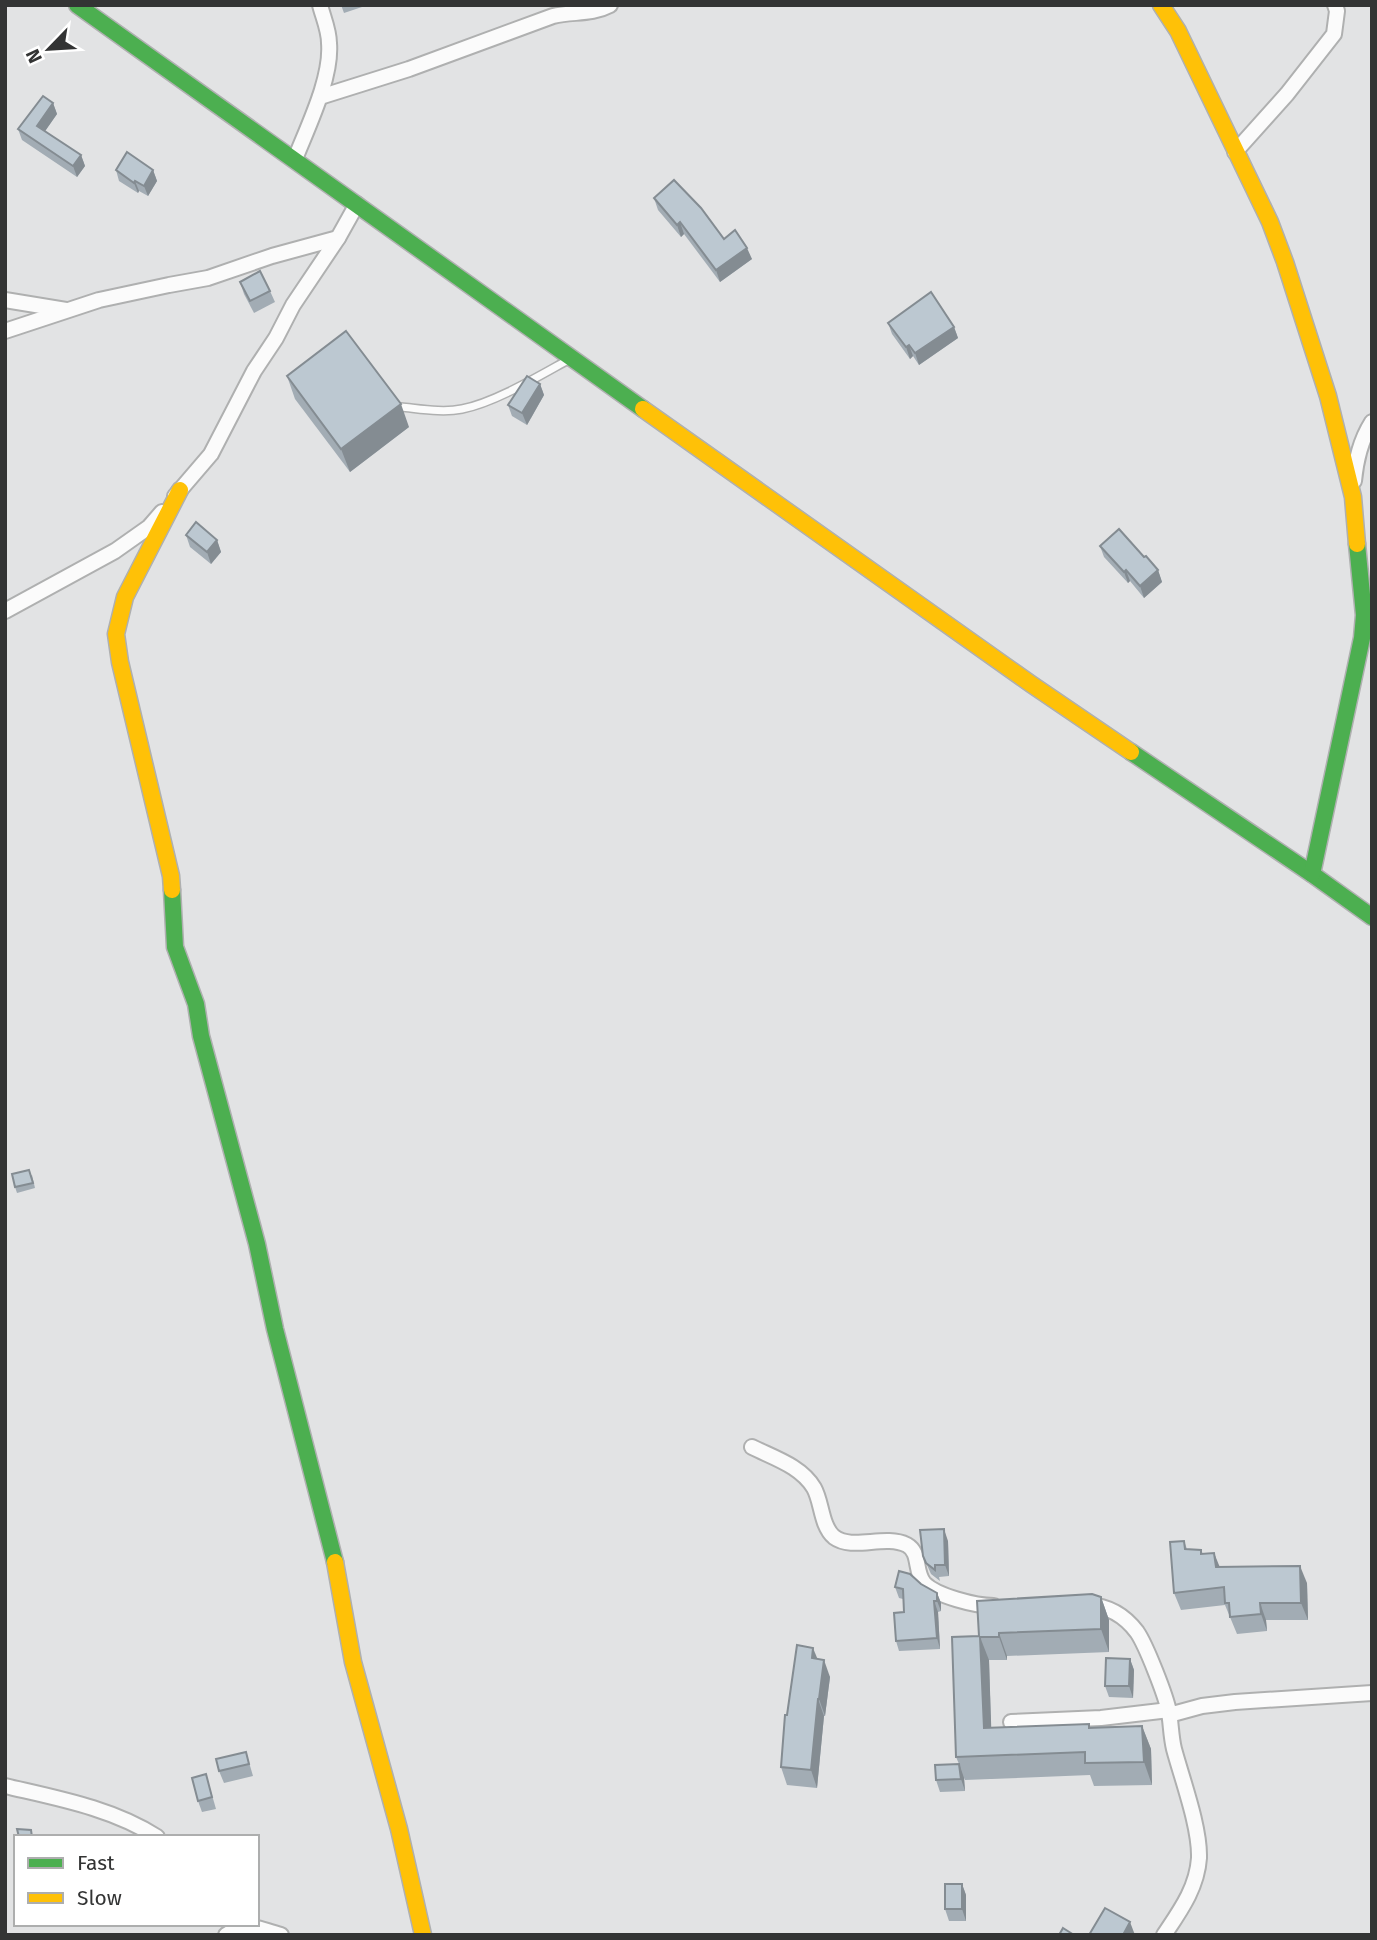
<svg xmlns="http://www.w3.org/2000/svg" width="1377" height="1940" viewBox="0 0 1377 1940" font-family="'Fira Sans',sans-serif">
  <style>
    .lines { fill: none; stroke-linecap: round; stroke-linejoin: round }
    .lane-casing { stroke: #afb0b0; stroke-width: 10 }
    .street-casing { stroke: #afb0b0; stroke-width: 18 }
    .fast-casing { stroke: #afb0b0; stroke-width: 19 }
    .slow-casing { stroke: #afb0b0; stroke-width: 19 }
    .lane { stroke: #fbfbfb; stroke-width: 7 }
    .street { stroke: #fbfbfb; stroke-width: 14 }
    .fast { stroke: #4caf50; stroke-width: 16 }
    .slow { stroke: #ffc107; stroke-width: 16 }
    .wall { fill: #a2acb4 }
    .shaded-wall { fill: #848c92 }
    .building { fill: #bcc8d1; stroke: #848c92; stroke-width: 2 }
  </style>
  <rect width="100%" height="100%" fill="#e2e3e4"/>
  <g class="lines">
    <defs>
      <path id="lane" d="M401 407C421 409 443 413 462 409 494 403 539 376 568 360"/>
      <g id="street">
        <path d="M320 97 409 69 553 16C573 11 591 15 610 5"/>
        <path d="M1235 152 1287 94 1334 34 1337 11 1335 5"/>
        <path d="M295 159C308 126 332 78 329 43 329 30 323 17 320 5"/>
        <path d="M5 300 66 310"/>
        <path d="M5 331 99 300 169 285 208 278 272 256 338 238"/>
        <path d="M1354 481C1356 460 1360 441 1372 422"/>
        <path d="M175 496 211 454 254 371 276 338 293 305 338 238 357 204"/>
        <path d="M5 611 115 551 149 527 162 512"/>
        <path d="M752 1447C774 1458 801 1466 814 1488 822 1502 821 1526 834 1537 853 1551 884 1534 907 1545 921 1553 914 1571 924 1583 936 1596 976 1606 994 1606"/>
        <path d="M1088 1605C1108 1606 1125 1616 1137 1632 1146 1645 1166 1696 1169 1712 1171 1724 1171 1737 1174 1749 1182 1779 1200 1827 1199 1858 1197 1888 1180 1911 1164 1935"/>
        <path d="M1169 1715 1202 1706 1235 1702 1372 1693"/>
        <path d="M1011 1722 1101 1718 1169 1710"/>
        <path d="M5 1786C56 1798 112 1808 157 1837"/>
        <path d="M226 1935C248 1920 257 1929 281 1935"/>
      </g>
      <g id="fast">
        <path d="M77 5 643 409"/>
        <path d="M1131 752 1312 874 1372 917"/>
        <path d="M1312 874 1362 638 1364 615 1357 544"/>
        <path d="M172 890 175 947 196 1004 201 1036 257 1244 275 1329 335 1562"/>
      </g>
      <g id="slow">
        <path d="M1161 5 1178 31 1270 222 1285 262 1328 396 1353 497 1357 544"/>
        <path d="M643 409 1031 684 1131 752"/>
        <path d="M172 890 171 876 120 662 116 634 125 597 180 490"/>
        <path d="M335 1562 353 1662 399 1829 423 1935"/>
      </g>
    </defs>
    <use href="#lane" class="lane-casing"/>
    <use href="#street" class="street-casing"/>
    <use href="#fast" class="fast-casing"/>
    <use href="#slow" class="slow-casing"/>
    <use href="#lane" class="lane"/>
    <use href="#street" class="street"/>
    <use href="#fast" class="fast"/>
    <use href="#slow" class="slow"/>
  </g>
  <g class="wall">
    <path d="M341 5H368L344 13Z"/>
    <path d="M53 103 57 114 45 131 81 155 85 166 77 177 22 140 18 129Z"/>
    <path d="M116 170H153L157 181 148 196 139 191 138 193 119 181Z"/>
    <path d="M654 198 724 239 752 259 720 282 684 234 681 237 658 210Z"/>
    <path d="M240 282 270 291 275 302 254 313 244 294Z"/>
    <path d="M888 323 954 327 958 338 919 365 913 356 910 359 892 334Z"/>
    <path d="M287 376 409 427 350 472 295 399Z"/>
    <path d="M540 384 544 395 527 425 512 416 508 405Z"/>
    <path d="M186 535 217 540 221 552 211 564 190 547Z"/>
    <path d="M1100 546 1144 557 1158 570 1162 582 1144 598 1130 581 1128 583 1104 557Z"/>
    <path d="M32 1175 35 1188 17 1193 15 1187Z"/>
    <path d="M948 1541 949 1576 939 1577 940 1581 931 1574 923 1556Z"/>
    <path d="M1184 1541 1187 1549 1201 1550 1203 1554 1214 1553 1219 1567 1307 1583 1308 1620H1266L1267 1631 1237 1634 1225 1605 1181 1610 1174 1593Z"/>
    <path d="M921 1584 937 1593 941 1603V1611L938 1612 940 1649 899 1651 896 1641 904 1612 903 1599 899 1598 895 1587Z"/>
    <path d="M1101 1597 1109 1620V1652L1007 1656V1660H989L991 1728 1142 1726 1151 1749 1152 1785 1094 1786 1090 1775 965 1780 964 1778 965 1791 940 1792 936 1780 959 1764 956 1757 979 1636Z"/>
    <path d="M817 1659 830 1677 825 1716H824L817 1788 787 1785 781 1767 787 1715Z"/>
    <path d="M1130 1659 1134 1670 1133 1698 1109 1697 1105 1686Z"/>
    <path d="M246 1752 253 1776 224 1783 219 1771Z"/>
    <path d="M206 1774 216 1809 202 1812 198 1801Z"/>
    <path d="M962 1884 966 1895V1921H949L945 1909Z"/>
  </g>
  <g class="shaded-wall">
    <path d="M53 103 57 114 41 137 37 126Z"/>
    <path d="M81 155 85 166 77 177 73 166Z"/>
    <path d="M153 170 157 181 148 196 144 186Z"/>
    <path d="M135 181 139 191 138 193 134 183Z"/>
    <path d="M680 222 684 234 681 237 677 225Z"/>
    <path d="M747 248 752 259 720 282 716 270Z"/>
    <path d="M954 327 958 338 919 365 915 353Z"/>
    <path d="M909 345 913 356 910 359 906 347Z"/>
    <path d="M540 384 544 395 527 425 522 413Z"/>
    <path d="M401 404 409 427 350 472 341 449Z"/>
    <path d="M217 540 221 552 211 564 207 552Z"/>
    <path d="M1126 570 1130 581 1128 583 1124 572Z"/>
    <path d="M1158 570 1162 582 1144 598 1140 586Z"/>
    <path d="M944 1529 948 1541 949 1576 945 1565Z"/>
    <path d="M1214 1553 1221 1570 1216 1567Z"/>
    <path d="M1300 1566 1307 1583 1308 1620 1301 1603Z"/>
    <path d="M937 1593 941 1603V1611L937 1601Z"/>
    <path d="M1101 1597 1109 1620V1652L1101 1629Z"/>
    <path d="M934 1601 938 1612 940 1649 937 1638Z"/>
    <path d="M1260 1603 1266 1620 1267 1631 1261 1614Z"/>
    <path d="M999 1633 1007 1656V1660L999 1637Z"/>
    <path d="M980 1637 989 1660 992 1751 984 1728Z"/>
    <path d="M813 1648 820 1665 812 1658Z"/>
    <path d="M1130 1659 1134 1670 1133 1698 1129 1686Z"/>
    <path d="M824 1660 830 1677 825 1716 819 1699Z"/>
    <path d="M818 1699 824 1716 817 1788 811 1770Z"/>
    <path d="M1142 1726 1151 1749 1152 1785 1144 1762Z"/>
    <path d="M960 1766 964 1778 965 1791 961 1779Z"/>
    <path d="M962 1884 966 1895V1921L962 1909Z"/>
    <path d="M1130 1922 1135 1935H1123Z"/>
  </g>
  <g class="building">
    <path d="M43 96 53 103 37 126 81 155 73 166 18 129Z"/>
    <path d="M127 152 153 170 144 186 135 181 134 183 116 170Z"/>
    <path d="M674 180 701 208 724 239 735 230 747 248 716 270 680 222 677 225 654 198Z"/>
    <path d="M260 271 270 291 250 301 240 282Z"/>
    <path d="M931 292 954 327 915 353 909 345 906 347 888 323Z"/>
    <path d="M346 331 401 404 341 449 287 376Z"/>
    <path d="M527 376 540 384 522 413 508 405Z"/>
    <path d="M196 522 217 540 207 552 186 535Z"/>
    <path d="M1119 529 1144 557 1146 556 1158 570 1140 586 1126 570 1124 572 1100 546Z"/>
    <path d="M29 1170 33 1183 15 1187 12 1174Z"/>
    <path d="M944 1529 945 1565H935V1570L926 1563 923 1556 920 1530Z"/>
    <path d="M1184 1541 1185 1549 1201 1550V1554L1214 1553 1216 1567 1300 1566 1301 1603H1260L1261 1614 1230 1617 1229 1603H1225L1224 1587 1174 1593 1170 1542Z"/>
    <path d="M899 1571 910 1574 921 1584 937 1593V1601H934L937 1638 896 1641 894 1613 904 1612 903 1589 895 1587Z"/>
    <path d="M1092 1594 1101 1597V1629L999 1633V1637H980L984 1728 1089 1724V1728L1142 1726 1144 1762 1085 1763V1752L956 1757 952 1637 979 1636 977 1601Z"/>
    <path d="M797 1645 813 1648 812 1658 824 1660 819 1699H818L811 1770 781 1767 785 1715H787Z"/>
    <path d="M1106 1658 1130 1659 1129 1686H1105Z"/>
    <path d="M246 1752 249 1764 219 1771 216 1759Z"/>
    <path d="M959 1764 961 1779 936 1780 935 1765Z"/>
    <path d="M206 1774 212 1797 198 1801 192 1778Z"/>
    <path d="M17 1829 31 1830 32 1837H19Z"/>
    <rect x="945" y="1884" width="17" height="25"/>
    <path d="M1105 1908 1130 1922 1123 1935H1089Z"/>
    <path d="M1063 1928 1074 1935H1059Z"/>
  </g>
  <rect width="1377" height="1940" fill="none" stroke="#333434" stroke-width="14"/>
  <rect x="14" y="1835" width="245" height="91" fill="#ffffff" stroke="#adaeae" stroke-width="2"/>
  <rect x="28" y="1858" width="35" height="10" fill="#4caf50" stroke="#adaeae" stroke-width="2"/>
  <text x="77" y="1870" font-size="21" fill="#333434">Fast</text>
  <rect x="28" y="1893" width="35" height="10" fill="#ffc107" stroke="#adaeae" stroke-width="2"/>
  <text x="77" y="1905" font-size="21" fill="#333434">Slow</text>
  <g transform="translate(49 49) rotate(245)" stroke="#ffffff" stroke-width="5" paint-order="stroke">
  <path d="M0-5L12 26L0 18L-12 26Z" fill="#333434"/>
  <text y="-10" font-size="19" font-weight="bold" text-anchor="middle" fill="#333434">N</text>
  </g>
</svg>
